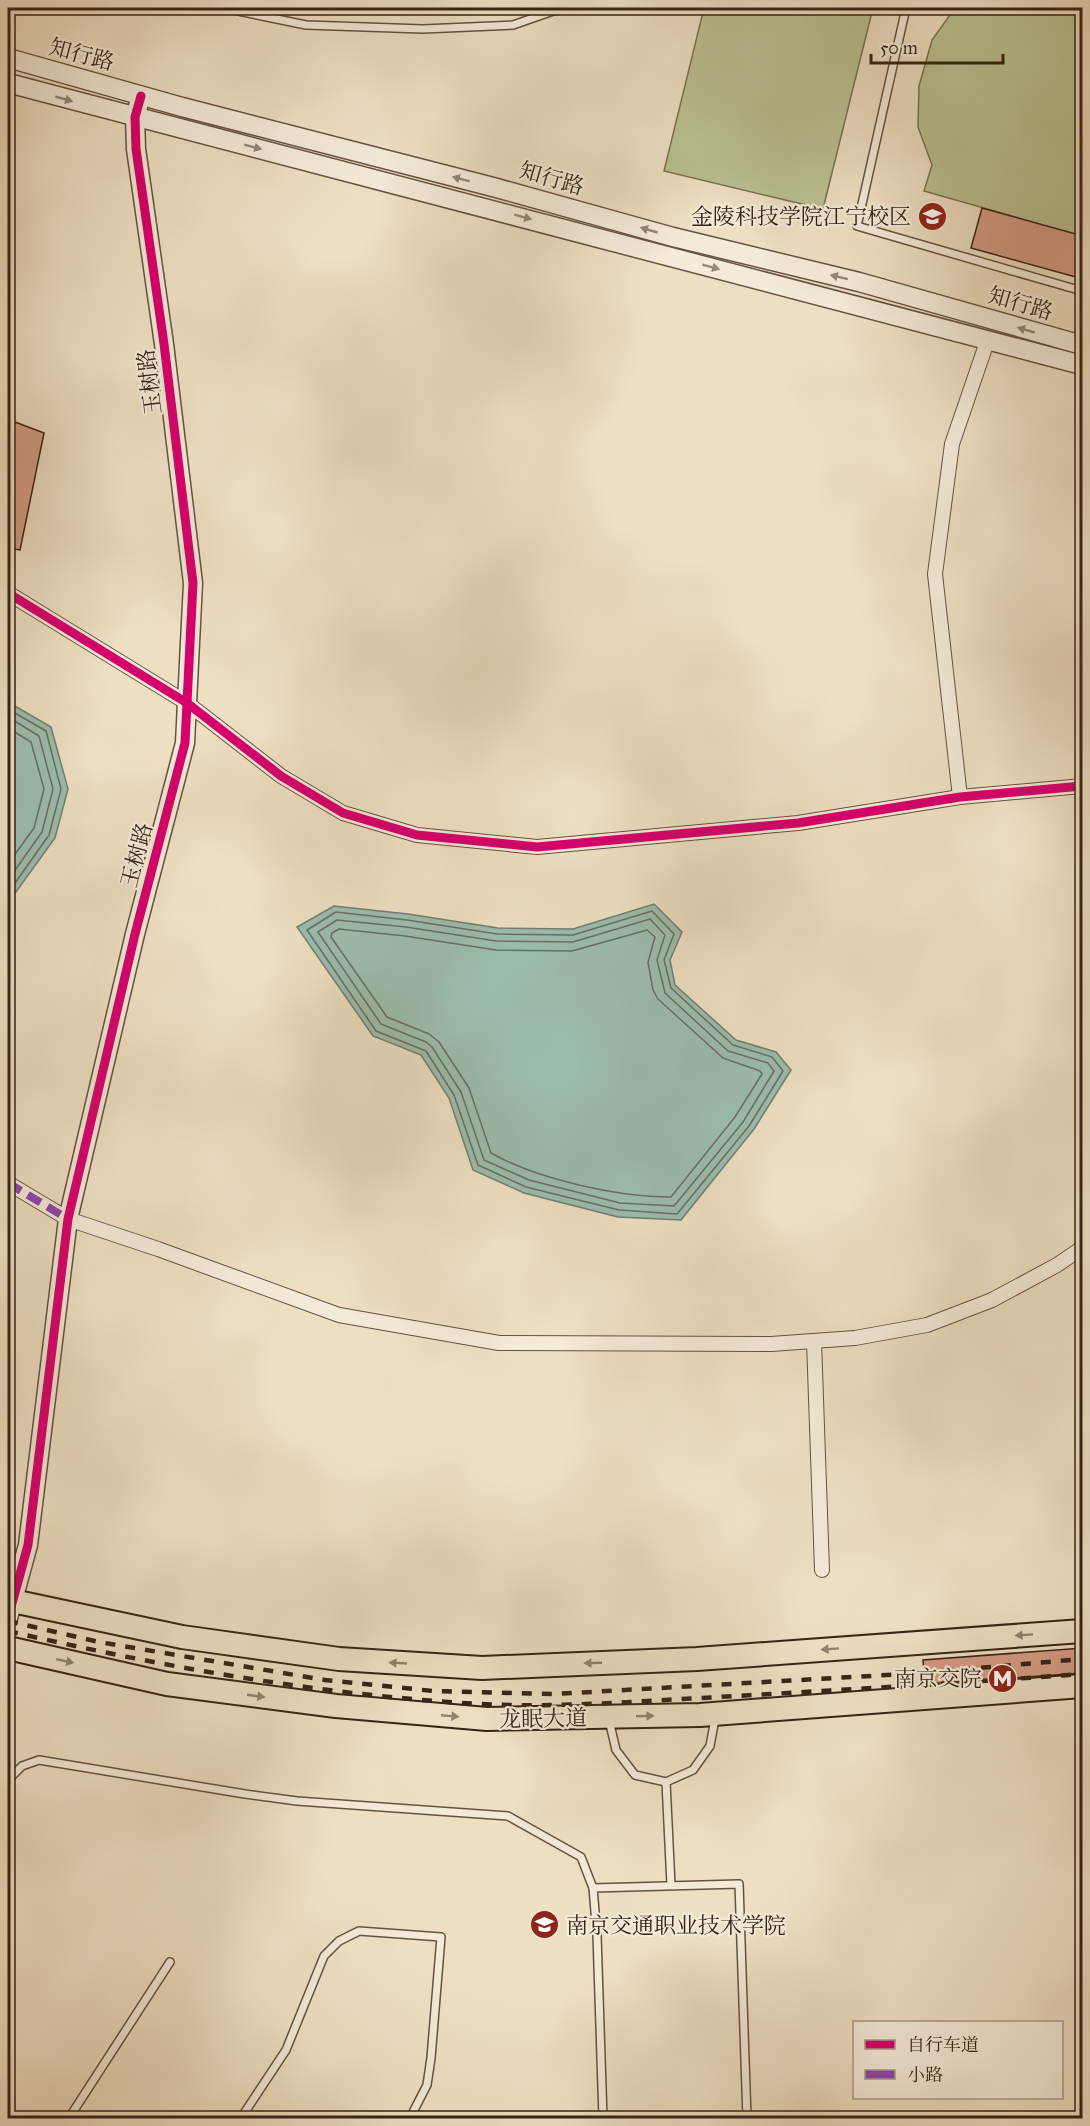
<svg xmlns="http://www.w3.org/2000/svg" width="1090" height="2126" viewBox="0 0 1090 2126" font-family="'IM FELL Great Primer','Noto Serif SC',serif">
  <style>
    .green { fill: #bac192; stroke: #787253; stroke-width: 1.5 }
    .water { fill: #9bbdad; stroke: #737f70; stroke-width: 1.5 }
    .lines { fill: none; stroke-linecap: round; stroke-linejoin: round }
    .shore { stroke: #697060; stroke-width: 1.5 }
    .building { fill: #d59c85; stroke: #372314; stroke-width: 1.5 }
    .service-casing { stroke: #655240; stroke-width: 10 }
    .minor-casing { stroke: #655240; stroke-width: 16 }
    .tertiary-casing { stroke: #655240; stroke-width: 21 }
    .primary-casing { stroke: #372314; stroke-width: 26 }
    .service { stroke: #f4ead8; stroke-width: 7 }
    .minor { stroke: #f4ead8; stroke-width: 14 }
    .tertiary { stroke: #f4ead8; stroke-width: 18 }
    .primary { stroke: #eedfc3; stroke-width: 22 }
    .rail { stroke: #372314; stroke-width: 4.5; stroke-dasharray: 10 10; stroke-linecap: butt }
    .quiet { stroke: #8e44ad; stroke-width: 8; stroke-dasharray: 15 8; stroke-linecap: butt }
    .cycleway-casing { stroke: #f4ead8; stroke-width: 13 }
    .cycleway { stroke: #d6006c; stroke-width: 9 }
    .oneway { fill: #968676 }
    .oneway2 { fill: #92816c }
    .labels { text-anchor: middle; stroke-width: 4.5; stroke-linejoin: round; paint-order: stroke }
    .street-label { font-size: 22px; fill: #372314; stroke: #f4ead8 }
    .poi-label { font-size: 22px; fill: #372314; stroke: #f4ead8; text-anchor: end }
  </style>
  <rect width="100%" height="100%" fill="#eedfc3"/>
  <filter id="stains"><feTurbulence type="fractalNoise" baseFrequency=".00333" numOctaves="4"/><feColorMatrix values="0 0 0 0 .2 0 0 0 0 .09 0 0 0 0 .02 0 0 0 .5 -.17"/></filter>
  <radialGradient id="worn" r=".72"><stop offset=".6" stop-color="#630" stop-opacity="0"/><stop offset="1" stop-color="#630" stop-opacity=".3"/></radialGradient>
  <g class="green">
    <path d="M704 8H873L823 209 664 171Z"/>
    <path d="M955 8H1082V236L924 191 932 165 918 127 919 86 932 40Z"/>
  </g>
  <g class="water">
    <path d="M8 702 51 727 68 789 55 838 8 903Z"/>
    <path d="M654 904 682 932 670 960 675 985 736 1040 776 1052 791 1070 754 1129 681 1220 618 1217 524 1193 473 1170 449 1098 421 1055 373 1036 297 927 334 906 408 914 498 928 573 929Z"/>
  </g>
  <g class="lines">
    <g class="shore">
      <path d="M8 709 46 731 61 789 49 835 8 893"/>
      <path d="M8 717 39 736 53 789 42 832 8 880"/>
      <path d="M8 728 31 742 44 789 34 828 8 864"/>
      <path d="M652 911 674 934 664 960 671 988 733 1045 772 1057 783 1071 749 1126 677 1214 619 1210 526 1187 478 1165 454 1095 426 1051 376 1031 307 930 336 912 407 920 497 934 573 935Z"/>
      <path d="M650 919 665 935 657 960 665 993 728 1051 768 1063 774 1071 743 1122 674 1206 620 1203 529 1180 484 1160 461 1092 432 1047 426 1042 381 1024 318 932 337 920 406 927 496 941 573 942Z"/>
      <path d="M339 929 405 936 496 950 572 951 647 930 655 937 648 962 653 990 658 999 723 1058 760 1071 762 1074 735 1117 671 1197C617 1197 537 1179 491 1153L469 1088 439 1042 429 1034 387 1017 331 937 332 933Z"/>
    </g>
  </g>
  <g class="building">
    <path d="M982 208 1083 236V279L971 248Z"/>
    <path d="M15 422 44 433 20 550 8 548V455Z"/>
    <path d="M1083 1648V1673L925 1684 923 1660Z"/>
  </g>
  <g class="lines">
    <defs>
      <g id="service">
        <path d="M223 8 306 25 423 29 513 25 562 8"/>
        <path d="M906 8 857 226 1082 291"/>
        <path d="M609 1720 616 1750 635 1775 666 1782 693 1770 710 1746 715 1719"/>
        <path d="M8 1780 22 1766 39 1760 245 1794 297 1801 508 1816 581 1857 593 1888"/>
        <path d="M666 1782 671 1885"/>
        <path d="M69 2118 170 1962"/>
        <path d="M241 2118 286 2050 324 1956 339 1941 359 1931 441 1937 431 2058 427 2085 410 2118"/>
        <path d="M603 2118 597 1935 593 1888 739 1884 747 2118"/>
      </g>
      <g id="minor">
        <path d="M8 593 187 703 281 776 343 813 417 835 537 847 798 823 960 797 1082 786"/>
        <path d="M960 797 935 574 952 444 988 339"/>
        <path d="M8 1183 68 1219 158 1249 339 1315 499 1343 771 1344 855 1338 927 1325 992 1300 1057 1265 1082 1248"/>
        <path d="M814 1341 822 1570"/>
      </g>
      <g id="tertiary">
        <path d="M8 58 182 107 493 187 673 237 859 282 1082 345"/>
        <path d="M8 83 1082 365"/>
        <path d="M8 1618 28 1545 68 1219 135 934 185 743 193 583 164 344 136 149 135 117 141 96"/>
      </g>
      <g id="primary">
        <path d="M8 1600 182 1637 339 1659 482 1668 697 1659 1082 1631"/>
        <path d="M8 1648 167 1684 336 1706 487 1719 700 1715 1082 1686"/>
      </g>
    </defs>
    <use href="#service" class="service-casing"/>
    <use href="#minor" class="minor-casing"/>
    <use href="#tertiary" class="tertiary-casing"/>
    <use href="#primary" class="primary-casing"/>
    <use href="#service" class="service"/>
    <use href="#minor" class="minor"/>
    <use href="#tertiary" class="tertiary"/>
    <use href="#primary" class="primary"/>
    <g class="rail">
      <path d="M8 1621 99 1642 325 1680 433 1691 555 1694 922 1673 1082 1659"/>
      <path d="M8 1631C163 1667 321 1695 480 1704 559 1708 639 1701 719 1697 840 1690 961 1683 1082 1674"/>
    </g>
    <path class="quiet" d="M8 1183 68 1219"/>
    <defs>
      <g id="cycleway">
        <path d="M8 593 187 703 281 776 343 813 417 835 537 847 798 823 960 797 1082 786"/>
        <path d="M8 1618 28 1545 68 1219 135 934 185 743 193 583 164 344 136 149 135 117 141 96"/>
      </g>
    </defs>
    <use href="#cycleway" class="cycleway-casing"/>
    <use href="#cycleway" class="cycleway"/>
  </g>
  <defs><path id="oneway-solid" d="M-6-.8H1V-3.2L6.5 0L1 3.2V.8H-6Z" transform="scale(1.5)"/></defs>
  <g class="oneway">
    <use href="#oneway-solid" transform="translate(64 99) rotate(16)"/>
    <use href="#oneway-solid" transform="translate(253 147) rotate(15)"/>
    <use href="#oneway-solid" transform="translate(461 179) rotate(-165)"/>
    <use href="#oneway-solid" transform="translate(523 217) rotate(15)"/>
    <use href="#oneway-solid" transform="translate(649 230) rotate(-164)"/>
    <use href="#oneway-solid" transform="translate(711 267) rotate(15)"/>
    <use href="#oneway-solid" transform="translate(839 277) rotate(-166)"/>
    <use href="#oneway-solid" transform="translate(1026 330) rotate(-164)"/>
  </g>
  <g class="oneway2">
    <use href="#oneway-solid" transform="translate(1024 1635) rotate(176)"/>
    <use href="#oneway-solid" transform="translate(830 1649) rotate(176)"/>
    <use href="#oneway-solid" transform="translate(65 1661) rotate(12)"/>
    <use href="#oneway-solid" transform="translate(398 1663) rotate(-177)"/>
    <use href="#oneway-solid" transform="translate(593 1663) rotate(178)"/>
    <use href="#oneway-solid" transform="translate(256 1696) rotate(8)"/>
    <use href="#oneway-solid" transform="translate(450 1716) rotate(5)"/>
    <use href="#oneway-solid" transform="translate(645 1716) rotate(-2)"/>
  </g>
  <defs>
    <symbol id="university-disc" viewBox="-11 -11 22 22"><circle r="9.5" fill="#8f2418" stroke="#f4ead8"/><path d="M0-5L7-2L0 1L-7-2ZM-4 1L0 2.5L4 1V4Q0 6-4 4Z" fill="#fff"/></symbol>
    <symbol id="metro-disc" viewBox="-11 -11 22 22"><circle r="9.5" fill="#8f2418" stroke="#f4ead8"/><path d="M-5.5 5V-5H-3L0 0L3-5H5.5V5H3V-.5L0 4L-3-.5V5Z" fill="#fff"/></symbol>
  </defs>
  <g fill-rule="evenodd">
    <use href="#university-disc" x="916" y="200" width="33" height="33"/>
    <use href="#metro-disc" x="986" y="1662" width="33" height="33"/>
    <use href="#university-disc" x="528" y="1908" width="33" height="33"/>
  </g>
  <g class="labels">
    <g class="street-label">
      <text transform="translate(82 54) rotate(15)" y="8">知行路</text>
      <text transform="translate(552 178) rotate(16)" y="8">知行路</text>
      <text transform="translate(1021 303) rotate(16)" y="8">知行路</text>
      <text transform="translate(149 382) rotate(-97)" y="8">玉树路</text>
      <text transform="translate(136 855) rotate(-75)" y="8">玉树路</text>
      <text transform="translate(543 1718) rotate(-1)" y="8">龙眠大道</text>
    </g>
    <g class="poi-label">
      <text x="911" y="224">金陵科技学院江宁校区</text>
      <text x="982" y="1686">南京交院</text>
      <text x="566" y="1933" text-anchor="start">南京交通职业技术学院</text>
    </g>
  </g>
  <rect width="1090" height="2126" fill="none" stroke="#eedfc3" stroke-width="30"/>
  <rect x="9" y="9" width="1072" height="2108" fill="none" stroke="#372314" stroke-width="3"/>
  <rect x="15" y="15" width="1060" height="2096" fill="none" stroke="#372314" stroke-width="1.5"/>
  <rect x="853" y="2021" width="210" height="78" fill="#f4ead8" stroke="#a89a8a" stroke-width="1.5"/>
  <rect x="865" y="2040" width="30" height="9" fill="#d6006c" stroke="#a89a8a" stroke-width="1.5"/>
  <text x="907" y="2051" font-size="18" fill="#372314">自行车道</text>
  <rect x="865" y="2070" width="30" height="9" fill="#8e44ad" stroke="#a89a8a" stroke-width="1.5"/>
  <text x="907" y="2081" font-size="18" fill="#372314">小路</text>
  <path d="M871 54v9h132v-9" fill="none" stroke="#372314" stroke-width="3"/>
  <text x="880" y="54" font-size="18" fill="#372314" stroke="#f4ead8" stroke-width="4.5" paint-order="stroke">50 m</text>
  <rect width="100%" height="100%" filter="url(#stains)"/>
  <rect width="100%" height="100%" fill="url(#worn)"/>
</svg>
